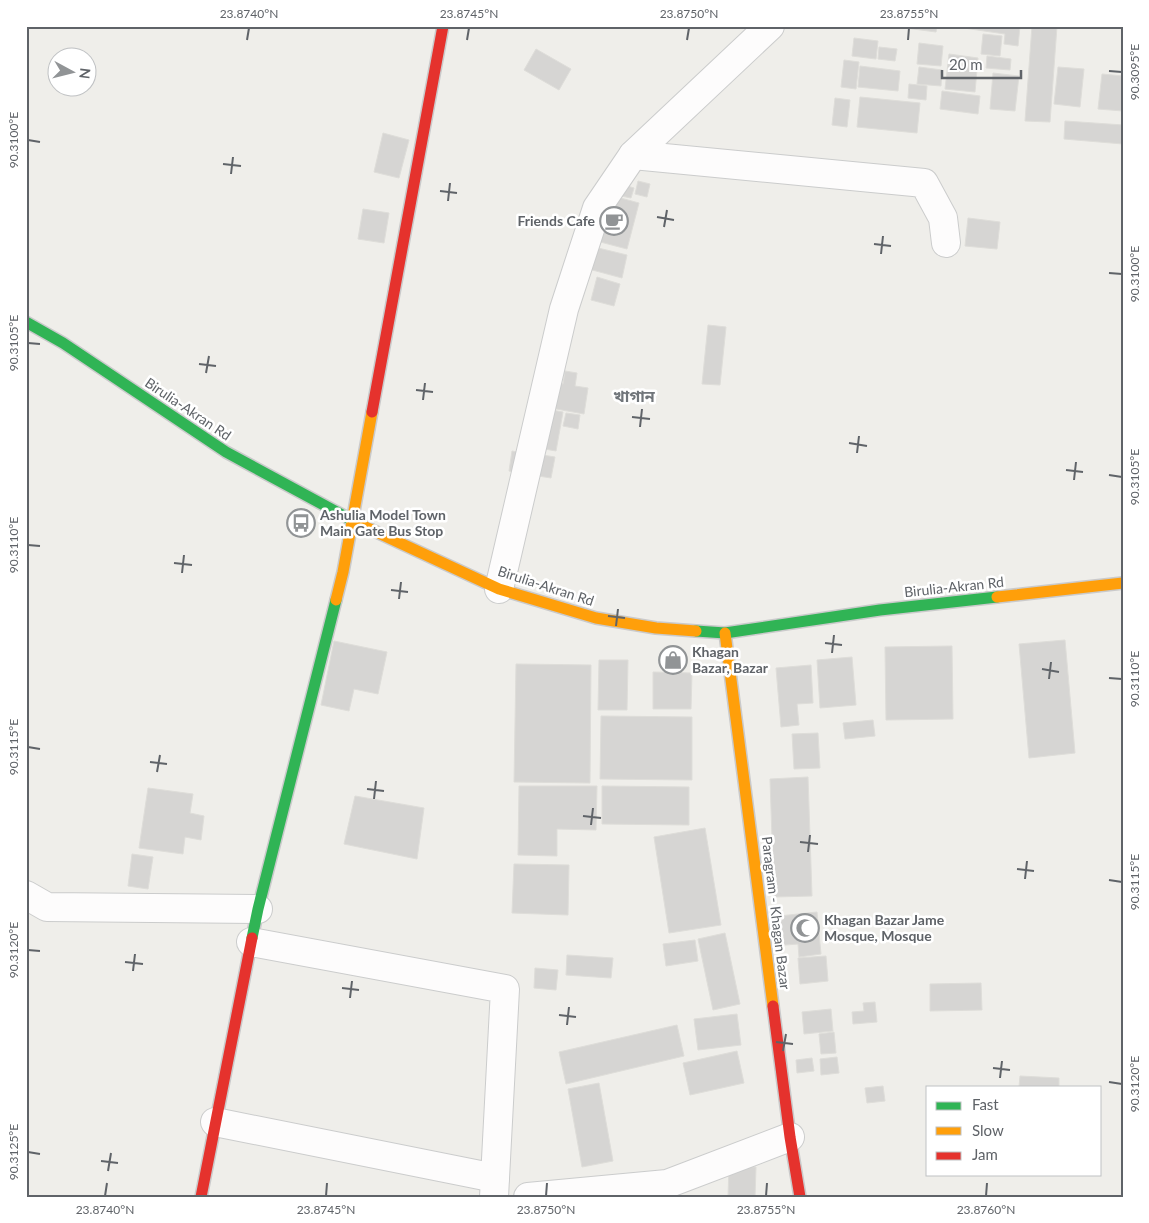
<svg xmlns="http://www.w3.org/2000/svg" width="1149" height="1223" viewBox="0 0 1149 1223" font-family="Lato,'Noto Sans Bengali',sans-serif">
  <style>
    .building { fill: #d6d5d3; stroke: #deddd9 }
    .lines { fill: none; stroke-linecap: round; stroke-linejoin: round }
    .street-casing { stroke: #cbcccc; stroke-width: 30 }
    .fast-casing { stroke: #cacacb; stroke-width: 14 }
    .slow-casing { stroke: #cacacb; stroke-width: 14 }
    .jam-casing { stroke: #cacacb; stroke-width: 14 }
    .street { stroke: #fdfcfc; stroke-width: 28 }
    .fast { stroke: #30b455; stroke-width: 11 }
    .slow { stroke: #ff9f0a; stroke-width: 11 }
    .jam { stroke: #e5322d; stroke-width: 11 }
    .ticks { fill: none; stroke: #5f6368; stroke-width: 2 }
    .labels { text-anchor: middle; stroke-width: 5; stroke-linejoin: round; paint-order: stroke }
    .poi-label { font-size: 14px; font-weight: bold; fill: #5f6368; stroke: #fff; text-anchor: start }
    .street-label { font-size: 14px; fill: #5f6368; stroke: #fff }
    .quarter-label { font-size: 16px; font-weight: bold; fill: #70757a; stroke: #fff }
    .neatline { fill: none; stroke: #5f6368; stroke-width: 2 }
    .ticks-label { font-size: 12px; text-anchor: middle; fill: #5f6368 }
  </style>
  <rect width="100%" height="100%" fill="#efeeea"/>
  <g class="building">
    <path d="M891 26H937L936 32Z"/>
    <path d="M950 26H1020L1018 46 1004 44 1005 34Z"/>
    <path d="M1032 26H1057L1050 122 1025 121Z"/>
    <path d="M983 34 1002 36 1000 56 981 54Z"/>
    <path d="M854 38 878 41 876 59 852 56Z"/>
    <path d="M919 43 943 46 941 66 917 64Z"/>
    <path d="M879 47 897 49 895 61 878 59Z"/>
    <path d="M536 49 571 69 559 90 524 70Z"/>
    <path d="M949 54 978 58 975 92 945 89Z"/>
    <path d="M987 56 1011 59 1010 70 986 68Z"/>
    <path d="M844 60 859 62 856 89 841 87Z"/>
    <path d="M860 66 900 71 898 91 858 87Z"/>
    <path d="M919 67 942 70 941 86 917 84Z"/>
    <path d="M1058 67 1084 69 1080 107 1054 104Z"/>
    <path d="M993 73 1019 76 1015 111 990 109Z"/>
    <path d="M1102 74 1123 76V111L1098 109Z"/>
    <path d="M909 84 927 86 926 100 908 98Z"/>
    <path d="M942 91 980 96 978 114 940 109Z"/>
    <path d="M860 97 920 103 917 133 857 127Z"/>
    <path d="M835 98 850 100 847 127 832 125Z"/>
    <path d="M1065 121 1123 125V144L1064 139Z"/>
    <path d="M383 133 409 140 399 178 374 172Z"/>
    <path d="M638 181 650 184 647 197 635 194Z"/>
    <path d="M624 185 634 188 631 198 621 196Z"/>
    <path d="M602 193 639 203 627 249 589 239Z"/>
    <path d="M363 209 389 213 384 243 358 239Z"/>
    <path d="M968 218 1000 222 997 249 965 246Z"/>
    <path d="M590 246 627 255 622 278 585 268Z"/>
    <path d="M597 277 620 284 614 306 591 300Z"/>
    <path d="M708 325 726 327 720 385 702 384Z"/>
    <path d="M565 371 577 373 575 386 588 388 584 414 540 406 544 380 563 384Z"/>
    <path d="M546 409 563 412 556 451 539 448Z"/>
    <path d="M566 413 580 415 578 429 563 426Z"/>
    <path d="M512 451 532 455 528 475 509 471Z"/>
    <path d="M536 454 555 457 551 478 532 475Z"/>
    <path d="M1065 640 1075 753 1029 758 1019 644Z"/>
    <path d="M334 641 387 652 378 694 354 689 349 711 321 705Z"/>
    <path d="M952 646 953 719 886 720 885 647Z"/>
    <path d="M852 657 856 705 820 708 817 660Z"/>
    <path d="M599 660H628L627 710H598Z"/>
    <path d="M516 664 591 665 590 783 514 782Z"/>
    <path d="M811 665 813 703 797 704 799 725 781 727 776 668Z"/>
    <path d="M653 672 692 673 691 709H653Z"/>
    <path d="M601 716 692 717V780L600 779Z"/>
    <path d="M873 720 875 736 845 739 843 723Z"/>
    <path d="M818 733 820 768 794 769 792 734Z"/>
    <path d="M808 777 812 896 774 897 770 779Z"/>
    <path d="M519 786H597L596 830 557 829V856L518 855Z"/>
    <path d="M602 786 689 787V825L602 824Z"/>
    <path d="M148 788 193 794 190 813 204 816 201 840 185 837 183 854 139 848Z"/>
    <path d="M355 796 424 808 417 859 344 844Z"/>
    <path d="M705 828 721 925 669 933 654 837Z"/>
    <path d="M132 854 153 857 148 889 128 886Z"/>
    <path d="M514 864 569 865 568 915 512 913Z"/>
    <path d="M817 912 821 954 799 957 798 944 773 946 770 917Z"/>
    <path d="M725 933 740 1004 713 1010 698 939Z"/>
    <path d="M695 940 698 961 666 966 663 944Z"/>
    <path d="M567 955 613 958 611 978 566 975Z"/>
    <path d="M826 956 828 981 800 984 798 958Z"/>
    <path d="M535 968 558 970 556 990 534 988Z"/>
    <path d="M981 983 982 1010 930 1011V984Z"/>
    <path d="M875 1002 877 1022 853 1024 852 1012 864 1011 863 1003Z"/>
    <path d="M831 1009 833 1031 804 1034 802 1012Z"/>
    <path d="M737 1014 741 1045 698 1050 694 1019Z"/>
    <path d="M677 1025 684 1056 566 1084 559 1052Z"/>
    <path d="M834 1032 836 1053 821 1054 819 1034Z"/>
    <path d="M737 1051 744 1083 690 1095 683 1063Z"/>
    <path d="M837 1057 839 1073 821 1075 820 1059Z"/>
    <path d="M812 1058 814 1071 797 1073 796 1060Z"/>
    <path d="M1020 1076 1059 1078V1087H1019Z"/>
    <path d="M599 1083 613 1161 582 1167 568 1089Z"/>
    <path d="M883 1086 885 1101 867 1103 865 1088Z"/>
    <path d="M729 1167H756L755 1197H728Z"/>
  </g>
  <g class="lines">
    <defs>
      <g id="street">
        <path d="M633 155 924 183 943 218 946 243"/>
        <path d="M499 589 564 309 597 208 633 155 770 26"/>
        <path d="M26 895 47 907 258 909"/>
        <path d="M251 942 505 989 494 1197"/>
        <path d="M215 1122 495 1178"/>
        <path d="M528 1197 667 1184 790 1137"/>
      </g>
      <g id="fast">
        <path d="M26 322 63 343 226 452 357 523"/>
        <path d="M696 631 725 633 880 610 997 597"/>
        <path d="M252 938 258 909 336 600"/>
      </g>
      <g id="slow">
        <path d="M357 523 499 589 596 618 656 628 696 631"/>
        <path d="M997 597 1123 583"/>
        <path d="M336 600 343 572 372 412"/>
        <path d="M725 633 773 1006"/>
      </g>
      <g id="jam">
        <path d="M372 412 443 26"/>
        <path d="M773 1006 790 1137 800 1197"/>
        <path d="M201 1197 252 938"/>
      </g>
    </defs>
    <use href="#street" class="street-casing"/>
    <use href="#fast" class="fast-casing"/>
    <use href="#slow" class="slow-casing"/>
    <use href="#jam" class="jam-casing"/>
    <use href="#street" class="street"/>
    <use href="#fast" class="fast"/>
    <use href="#slow" class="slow"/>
    <use href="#jam" class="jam"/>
  </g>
  <path class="ticks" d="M247 40 249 28M467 40 469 28M687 40 689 28M908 40 909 28M1109 71 1122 72M28 140 40 142M223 164 241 166M231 174 233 157M440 191 457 193M448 201 450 183M657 217 674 220M664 227 667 210M874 244 891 246M881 254 883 236M1109 273 1122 274M28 343 40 344M199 364 216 366M206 373 209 356M416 390 433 392M423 400 425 383M632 417 650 419M640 427 642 409M849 443 867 446M857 453 859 436M1066 470 1083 472M1109 475 1122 477M1074 480 1076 462M28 545 40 546M174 563 192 565M182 573 184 555M391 590 408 592M399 599 401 582M608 616 625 618M616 626 618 609M825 643 842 645M832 653 834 635M1042 669 1059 672M1109 678 1122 679M1049 679 1051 662M28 747 40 749M150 762 167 764M157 772 160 755M367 789 384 791M374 799 376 781M583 816 601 818M591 825 593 808M800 842 818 844M808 852 810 835M1017 869 1034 871M1025 879 1027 861M1109 880 1122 882M28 950 40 951M125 962 143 964M133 971 135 954M342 988 359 990M350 998 352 981M559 1015 576 1017M567 1025 569 1007M776 1042 793 1044M783 1051 786 1034M993 1068 1010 1070M1000 1078 1002 1061M1109 1082 1122 1084M28 1152 40 1154M101 1161 118 1163M108 1171 111 1153M105 1196 107 1183M326 1196 327 1183M546 1196 547 1183M766 1196 767 1183M986 1196 987 1183"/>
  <defs>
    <symbol id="cafe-ring" viewBox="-11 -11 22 22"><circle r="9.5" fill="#fff" stroke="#919496" stroke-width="1.5"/><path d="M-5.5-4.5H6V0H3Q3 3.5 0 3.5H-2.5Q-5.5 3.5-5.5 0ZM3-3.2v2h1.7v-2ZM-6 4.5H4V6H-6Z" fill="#919496"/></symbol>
    <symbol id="bus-ring" viewBox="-11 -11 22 22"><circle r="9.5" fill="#fff" stroke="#919496" stroke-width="1.5"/><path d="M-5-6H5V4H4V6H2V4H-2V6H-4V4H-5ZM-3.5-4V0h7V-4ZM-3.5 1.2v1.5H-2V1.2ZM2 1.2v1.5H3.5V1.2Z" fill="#919496"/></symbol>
    <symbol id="shop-ring" viewBox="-11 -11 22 22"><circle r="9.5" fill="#fff" stroke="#919496" stroke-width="1.5"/><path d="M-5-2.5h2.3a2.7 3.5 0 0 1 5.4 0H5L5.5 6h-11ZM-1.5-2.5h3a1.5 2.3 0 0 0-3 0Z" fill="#919496"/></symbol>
    <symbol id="mosque-ring" viewBox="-11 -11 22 22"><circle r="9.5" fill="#fff" stroke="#919496" stroke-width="1.5"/><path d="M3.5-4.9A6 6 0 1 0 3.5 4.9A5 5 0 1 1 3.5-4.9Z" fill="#919496"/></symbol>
  </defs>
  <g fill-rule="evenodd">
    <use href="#cafe-ring" x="598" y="205" width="32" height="32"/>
    <use href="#bus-ring" x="285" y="507" width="32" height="32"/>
    <use href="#shop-ring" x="657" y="644" width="32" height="32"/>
    <use href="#mosque-ring" x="789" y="912" width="32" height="32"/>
  </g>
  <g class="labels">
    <g class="poi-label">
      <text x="595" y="226" text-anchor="end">Friends Cafe</text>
      <text x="320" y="520">Ashulia Model Town<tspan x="320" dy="16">Main Gate Bus Stop</tspan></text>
      <text x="692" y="657">Khagan<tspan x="692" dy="16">Bazar, Bazar</tspan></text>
      <text x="824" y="925">Khagan Bazar Jame<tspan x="824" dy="16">Mosque, Mosque</tspan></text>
    </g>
    <g class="street-label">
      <text transform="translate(188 409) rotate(34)" y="5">Birulia-Akran Rd</text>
      <text transform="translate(546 586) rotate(18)" y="5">Birulia-Akran Rd</text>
      <text transform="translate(954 587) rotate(-6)" y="5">Birulia-Akran Rd</text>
      <text transform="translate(776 913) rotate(83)" y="5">Paragram - Khagan Bazar</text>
    </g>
    <g class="quarter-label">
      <text x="634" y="402">খাগান</text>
    </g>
  </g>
  <rect width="1149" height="1223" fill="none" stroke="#ffffff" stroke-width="55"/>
  <rect x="926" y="1086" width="175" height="90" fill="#ffffff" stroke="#bfc1c3"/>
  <rect x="936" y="1102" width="25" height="8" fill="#30b455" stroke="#bfc1c3"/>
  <text x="972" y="1110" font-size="15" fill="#5f6368">Fast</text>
  <rect x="936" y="1127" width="25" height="8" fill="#ff9f0a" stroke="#bfc1c3"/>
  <text x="972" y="1136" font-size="15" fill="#5f6368">Slow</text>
  <rect x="936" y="1152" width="25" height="8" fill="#e5322d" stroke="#bfc1c3"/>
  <text x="972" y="1160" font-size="15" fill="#5f6368">Jam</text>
  <g transform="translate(72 72) rotate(97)"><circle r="24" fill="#ffffff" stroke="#bfc1c3"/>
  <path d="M0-4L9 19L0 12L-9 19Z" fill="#919496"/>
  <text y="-8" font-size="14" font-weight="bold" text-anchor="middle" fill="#5f6368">N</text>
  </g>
  <path d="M942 70v8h79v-8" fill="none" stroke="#5f6368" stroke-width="2.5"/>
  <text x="949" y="70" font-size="15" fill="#5f6368" stroke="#ffffff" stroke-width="4" paint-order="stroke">20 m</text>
  <rect x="28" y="28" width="1094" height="1168" class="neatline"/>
  <g class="ticks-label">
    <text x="249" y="18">23.8740°N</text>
    <text x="469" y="18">23.8745°N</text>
    <text x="689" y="18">23.8750°N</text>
    <text x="909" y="18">23.8755°N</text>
    <text transform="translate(1135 72) rotate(-90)" y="4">90.3095°E</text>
    <text transform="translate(14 140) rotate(-90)" y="4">90.3100°E</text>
    <text transform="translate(1135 274) rotate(-90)" y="4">90.3100°E</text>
    <text transform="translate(14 343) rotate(-90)" y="4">90.3105°E</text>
    <text transform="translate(1135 477) rotate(-90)" y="4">90.3105°E</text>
    <text transform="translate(14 545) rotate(-90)" y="4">90.3110°E</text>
    <text transform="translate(1135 679) rotate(-90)" y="4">90.3110°E</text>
    <text transform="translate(14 747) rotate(-90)" y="4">90.3115°E</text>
    <text transform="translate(1135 882) rotate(-90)" y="4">90.3115°E</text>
    <text transform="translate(14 950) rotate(-90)" y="4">90.3120°E</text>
    <text transform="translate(1135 1084) rotate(-90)" y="4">90.3120°E</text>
    <text transform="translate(14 1152) rotate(-90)" y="4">90.3125°E</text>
    <text x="105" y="1214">23.8740°N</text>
    <text x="326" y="1214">23.8745°N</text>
    <text x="546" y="1214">23.8750°N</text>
    <text x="766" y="1214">23.8755°N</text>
    <text x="986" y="1214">23.8760°N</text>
  </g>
</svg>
